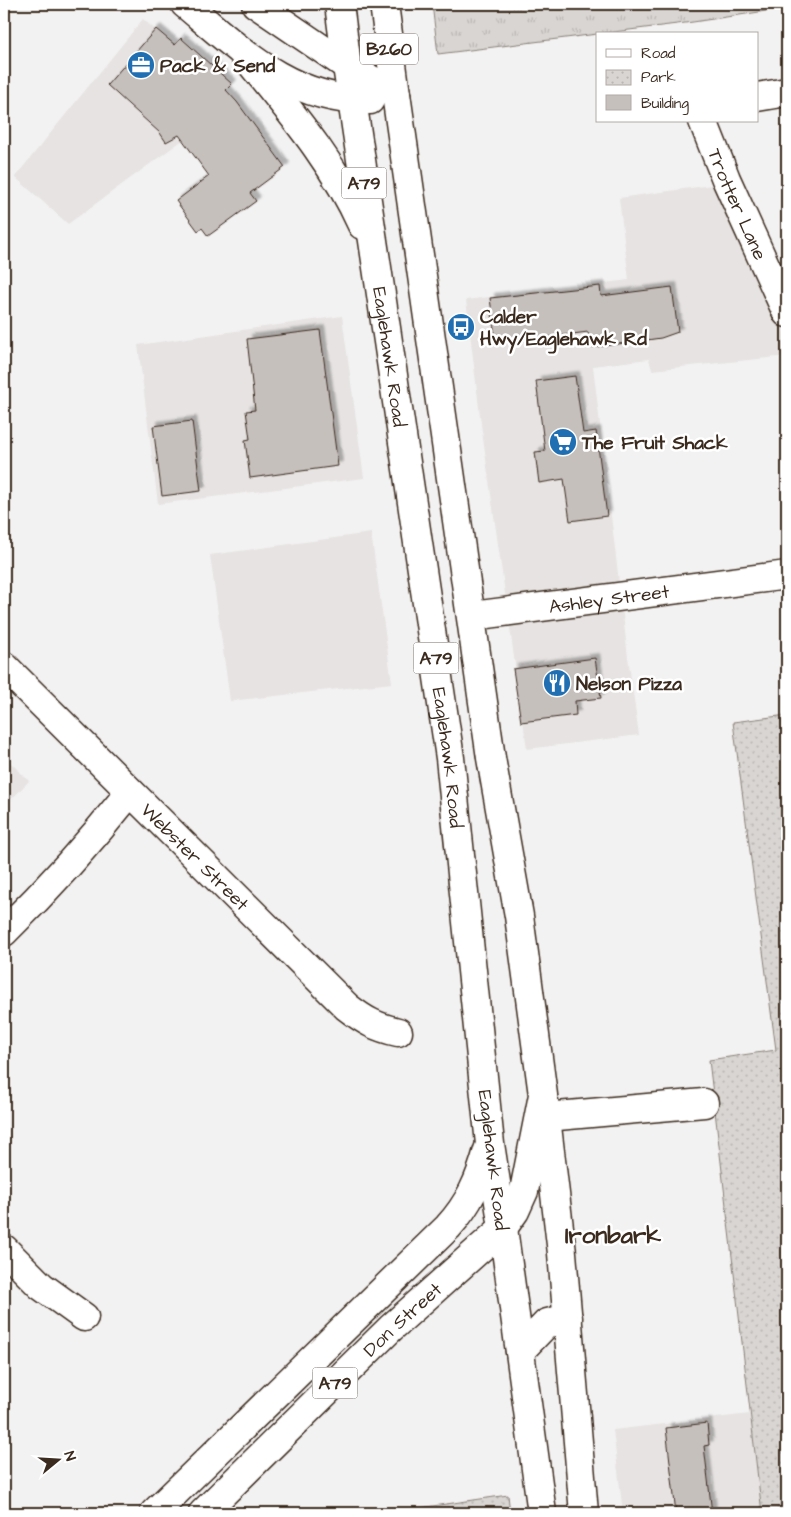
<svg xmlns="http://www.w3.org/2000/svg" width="791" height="1517" viewBox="0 0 791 1517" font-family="'Architects Daughter',sans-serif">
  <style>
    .built { fill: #e6e3e2 }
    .grass { fill: url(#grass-tufts); stroke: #8a8078 }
    .park { fill: url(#park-dots); stroke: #8a8078 }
    .building { fill: #c6c0bd; stroke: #3b2a1e; filter: url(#shadow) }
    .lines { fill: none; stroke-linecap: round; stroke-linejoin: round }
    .minor-casing { stroke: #3b2a1e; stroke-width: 31 }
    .major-casing { stroke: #3b2a1e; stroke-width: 31 }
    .highway-casing { stroke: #3b2a1e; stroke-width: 31 }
    .minor { stroke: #fff; stroke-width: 28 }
    .major { stroke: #fff; stroke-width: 28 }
    .highway { stroke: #fff; stroke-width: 28 }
    .labels { text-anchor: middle; stroke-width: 5; stroke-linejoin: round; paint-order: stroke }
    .shield { fill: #fff; stroke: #766a62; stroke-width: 1 }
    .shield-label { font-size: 18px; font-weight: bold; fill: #3b2a1e }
    .poi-label { font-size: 19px; font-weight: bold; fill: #3b2a1e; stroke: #fff; text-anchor: start }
    .street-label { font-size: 19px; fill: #3b2a1e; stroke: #fff }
    .district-label { font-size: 24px; font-weight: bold; fill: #3b2a1e; stroke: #fff }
  </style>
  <defs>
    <pattern id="grass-tufts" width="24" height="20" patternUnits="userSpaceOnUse" patternTransform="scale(1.25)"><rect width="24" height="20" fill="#d8d5d2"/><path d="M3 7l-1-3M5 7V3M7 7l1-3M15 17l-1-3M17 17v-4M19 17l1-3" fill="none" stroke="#bab7b4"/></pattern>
    <pattern id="park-dots" width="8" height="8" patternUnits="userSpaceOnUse" patternTransform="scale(1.25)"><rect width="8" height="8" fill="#d8d5d2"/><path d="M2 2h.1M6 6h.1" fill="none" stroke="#bab7b4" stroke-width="1.8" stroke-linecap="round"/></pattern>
    <filter id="shadow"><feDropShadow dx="4.5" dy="-4.5" stdDeviation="1" flood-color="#0004"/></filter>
  </defs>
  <rect width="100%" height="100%" fill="#f3f2f2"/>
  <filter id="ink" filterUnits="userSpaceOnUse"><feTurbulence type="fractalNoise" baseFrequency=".02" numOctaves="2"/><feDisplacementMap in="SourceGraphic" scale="10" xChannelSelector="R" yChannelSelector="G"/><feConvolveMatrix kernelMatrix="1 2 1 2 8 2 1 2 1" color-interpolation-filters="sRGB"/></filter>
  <g filter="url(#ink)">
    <g class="built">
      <path d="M143 19 236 101 68 224 15 177Z"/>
      <path d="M719 184 780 318 785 335 787 356 652 370 649 359 593 366 628 657 639 735 527 749 481 424 466 300 629 280 619 198Z"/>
      <path d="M342 316 364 478 158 504 138 345Z"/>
      <path d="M371 533 392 683 230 701 210 555Z"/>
      <path d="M4 756 29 781 4 807Z"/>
      <path d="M750 1414 762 1513H623L613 1430Z"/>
    </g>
    <path class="grass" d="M432 4H769L766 11 693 22 438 54Z"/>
    <g class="park">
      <path d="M787 715V1513H762L709 1060 776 1050 733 722Z"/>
      <path d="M508 1495 510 1513H402L405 1510Z"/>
    </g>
    <g class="building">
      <path d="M156 29 175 45 181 38 232 84 226 90 237 102 285 167 250 193 256 201 208 236 202 228 198 231 176 201 209 176 179 135 166 142 160 133 107 85Z"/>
      <path d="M600 286 601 296 672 287 678 332 661 338 590 348 588 332 496 344 490 298Z"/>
      <path d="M320 330 338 466 250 478 245 440 250 439 246 411 255 410 247 339Z"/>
      <path d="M575 376 583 433 596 431 607 516 570 521 564 479 539 483 535 452 545 451 536 381Z"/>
      <path d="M192 421 201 491 162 496 153 426Z"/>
      <path d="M595 658 601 698 575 701 576 715 521 722 513 669Z"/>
      <path d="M707 1423 709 1445 704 1446 712 1513H676L666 1428Z"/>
    </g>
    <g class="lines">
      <defs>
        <g id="minor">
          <path d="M757 97 787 92"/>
          <path id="s1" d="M703 121 726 179 787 313"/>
          <path id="s2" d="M472 616 787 575"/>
          <path id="s3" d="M4 666 347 1007C365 1021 376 1027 398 1032"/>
          <path d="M4 932C49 888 91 841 130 792"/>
          <path d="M546 1117 704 1103"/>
          <path d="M4 1249 41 1286 84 1317"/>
        </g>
        <g id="major">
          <path d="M339 4 347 66"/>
          <path d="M384 4 396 94"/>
          <path d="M544 1101 562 1253 584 1513"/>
          <path d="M503 1228 542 1513"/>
          <path d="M520 1351 547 1323 568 1318"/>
        </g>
        <g id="highway">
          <path d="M185 4C241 51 292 102 370 100"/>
          <path d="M242 52C286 107 333 160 362 225"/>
          <path id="s4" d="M347 66 450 758 490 1144 503 1228"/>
          <path d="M154 1513 448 1227C469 1204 480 1180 488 1150"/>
          <path id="s5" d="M203 1513 391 1328 503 1228 515 1211 524 1191 543 1095 519 916 491 758 396 94 347 66 256 4"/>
        </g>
      </defs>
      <use href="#minor" class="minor-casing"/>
      <use href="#major" class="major-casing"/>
      <use href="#highway" class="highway-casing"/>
      <use href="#minor" class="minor"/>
      <use href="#major" class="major"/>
      <use href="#highway" class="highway"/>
    </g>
  </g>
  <defs>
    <symbol id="office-disc" viewBox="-11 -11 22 22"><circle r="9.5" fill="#1f6fb2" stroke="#fff"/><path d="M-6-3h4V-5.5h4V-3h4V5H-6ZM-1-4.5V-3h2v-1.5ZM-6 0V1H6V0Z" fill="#fff"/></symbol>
    <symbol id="bus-disc" viewBox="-11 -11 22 22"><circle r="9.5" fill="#1f6fb2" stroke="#fff"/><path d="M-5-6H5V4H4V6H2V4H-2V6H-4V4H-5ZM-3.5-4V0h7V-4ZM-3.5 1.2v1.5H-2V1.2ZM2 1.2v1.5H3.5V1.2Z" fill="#fff"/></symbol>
    <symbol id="supermarket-disc" viewBox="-11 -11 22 22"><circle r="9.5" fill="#1f6fb2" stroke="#fff"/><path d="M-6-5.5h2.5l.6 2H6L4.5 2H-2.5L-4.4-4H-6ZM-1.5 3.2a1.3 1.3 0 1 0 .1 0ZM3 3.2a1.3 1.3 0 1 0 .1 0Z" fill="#fff"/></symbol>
    <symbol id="restaurant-disc" viewBox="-11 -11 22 22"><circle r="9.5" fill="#1f6fb2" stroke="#fff"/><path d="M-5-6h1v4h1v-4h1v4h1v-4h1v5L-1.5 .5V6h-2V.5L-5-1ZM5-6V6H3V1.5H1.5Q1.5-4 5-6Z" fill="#fff"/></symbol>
  </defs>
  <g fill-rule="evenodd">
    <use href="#office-disc" x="125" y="49" width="32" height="32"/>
    <use href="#bus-disc" x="445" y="311" width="32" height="32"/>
    <use href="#supermarket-disc" x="547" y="426" width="32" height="32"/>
    <use href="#restaurant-disc" x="541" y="667" width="32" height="32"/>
  </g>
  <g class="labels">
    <g class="shield">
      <rect x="360" y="33.5" width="58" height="31" rx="4"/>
      <rect x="341.5" y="167.5" width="45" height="31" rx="4"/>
      <rect x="413.5" y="642.5" width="45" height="31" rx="4"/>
      <rect x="312.5" y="1367.5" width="45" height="31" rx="4"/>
    </g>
    <g class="shield-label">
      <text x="389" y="55">B260</text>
      <text x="364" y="189">A79</text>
      <text x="436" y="664">A79</text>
      <text x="335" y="1389">A79</text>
    </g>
    <g class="poi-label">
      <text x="160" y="72">Pack &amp; Send</text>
      <text x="480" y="323">Calder<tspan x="480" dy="22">Hwy/Eaglehawk Rd</tspan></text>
      <text x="582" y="449">The Fruit Shack</text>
      <text x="576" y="690">Nelson Pizza</text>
    </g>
    <g class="street-label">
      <text dy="7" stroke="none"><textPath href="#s1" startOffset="90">Trotter Lane</textPath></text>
      <text dy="7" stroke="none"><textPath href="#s4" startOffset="294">Eaglehawk Road</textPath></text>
      <text dy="7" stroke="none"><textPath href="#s2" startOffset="138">Ashley Street</textPath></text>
      <text dy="7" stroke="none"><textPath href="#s4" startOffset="699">Eaglehawk Road</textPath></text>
      <text dy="7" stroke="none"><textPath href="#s3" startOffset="270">Webster Street</textPath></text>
      <text transform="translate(494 1160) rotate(83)" y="7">Eaglehawk Road</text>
      <text dy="7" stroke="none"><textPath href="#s5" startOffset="278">Don Street</textPath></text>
    </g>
    <g class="district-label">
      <text x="613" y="1243">Ironbark</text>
    </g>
  </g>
  <rect width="791" height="1517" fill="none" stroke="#fff" stroke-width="20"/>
  <rect x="10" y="10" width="771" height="1497" fill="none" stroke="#3b2a1e" stroke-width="2" filter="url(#ink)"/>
  <rect x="596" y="32" width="162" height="90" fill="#ffffff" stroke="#b1aaa5"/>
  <rect x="606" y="49" width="25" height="8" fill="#ffffff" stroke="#b1aaa5"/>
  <text x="641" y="58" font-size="15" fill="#3b2a1e">Road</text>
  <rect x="606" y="70" width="25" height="15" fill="url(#park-dots)" stroke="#b1aaa5"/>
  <text x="641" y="82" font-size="15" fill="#3b2a1e">Park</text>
  <rect x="606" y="95" width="25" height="15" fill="#c6c0bd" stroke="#b1aaa5"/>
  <text x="641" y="108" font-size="15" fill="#3b2a1e">Building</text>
  <g transform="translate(58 1460) rotate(72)" stroke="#ffffff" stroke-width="4" paint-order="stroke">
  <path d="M0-4L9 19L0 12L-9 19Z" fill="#3b2a1e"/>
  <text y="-8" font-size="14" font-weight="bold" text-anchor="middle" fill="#3b2a1e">N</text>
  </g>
</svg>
